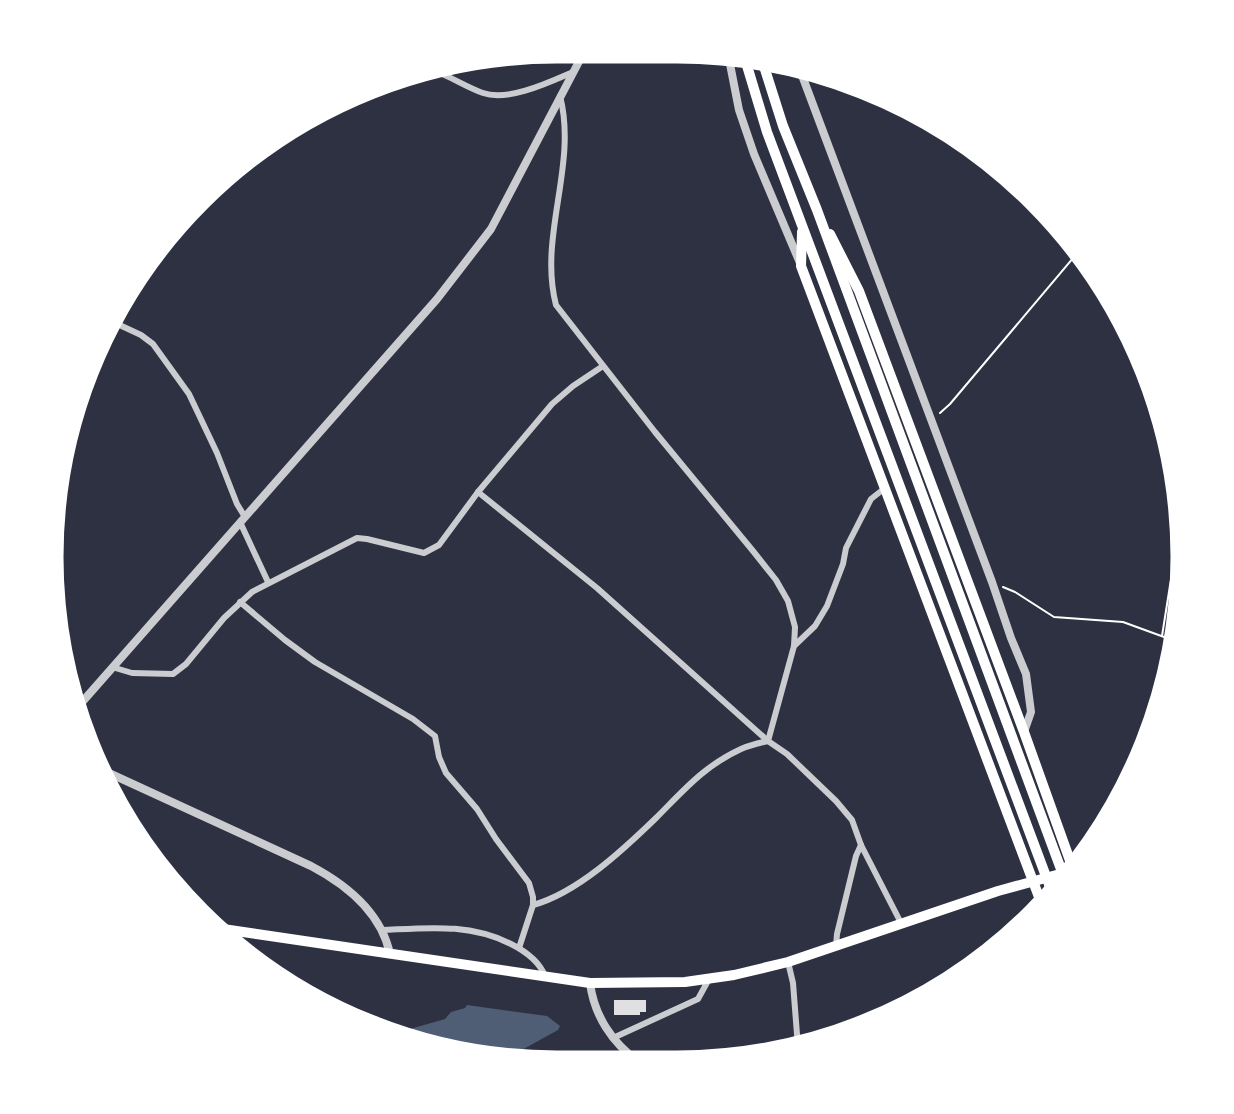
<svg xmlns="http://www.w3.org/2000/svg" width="1234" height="1114" viewBox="0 0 1234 1114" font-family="'Source Sans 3',sans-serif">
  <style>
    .water { fill: #4f5d75 }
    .building { fill: #e0e0e3 }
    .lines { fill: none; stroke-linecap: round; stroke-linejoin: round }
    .path { stroke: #fff; stroke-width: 2 }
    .minor { stroke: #caccd0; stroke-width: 6 }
    .tertiary { stroke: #caccd0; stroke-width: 8 }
    .primary { stroke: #fff; stroke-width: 10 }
    .trunk { stroke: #fff; stroke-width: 10 }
    .rim { fill: none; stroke: #fff; stroke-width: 3 }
  </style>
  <rect width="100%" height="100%" fill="#2d3142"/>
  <path class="water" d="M467 1005 547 1016 560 1026 558 1030 520 1051 497 1057 426 1046 396 1035 410 1029 445 1019 451 1012 465 1008Z"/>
  <path class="building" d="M614 1000H646V1012H640V1015H614Z"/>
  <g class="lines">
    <g class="path">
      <path d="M940 413 950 404 1079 251"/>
      <path d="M1003 587 1015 592 1054 617 1123 622 1175 641"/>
      <path d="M1162 636 1181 516"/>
    </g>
    <g class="minor">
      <path d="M432 70C450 76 466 87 483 93 508 102 550 82 573 72"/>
      <path d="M560 96C578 165 538 236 556 305L655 432 753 551 776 580 788 601 795 627 794 646 768 741"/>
      <path d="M111 321 141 335 153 344 189 394 217 453 237 504 245 517"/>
      <path d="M478 492 597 588 768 741 787 754 836 801 852 820 861 845 901 923"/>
      <path d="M240 522 268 582"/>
      <path d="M240 602 285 640 315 662 413 719 435 736 439 757 446 773 477 809 496 839 529 883 533 897V905L519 948"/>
      <path d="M794 646 815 626 827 606 843 564 846 548 871 499 885 488"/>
      <path d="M112 667 132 673 173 674 186 664 224 618 252 592 357 538 367 539 424 553 439 545 478 492 552 404 573 386 603 366"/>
      <path d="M533 905C577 893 623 850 656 818 684 790 704 766 741 749 750 745 759 743 768 741"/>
      <path d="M382 930C428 928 469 923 511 944 525 951 539 961 545 976"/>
      <path d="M836 946 837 934 856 856 861 845"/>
      <path d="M788 962 793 983 798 1047"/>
      <path d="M613 1038 698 999 709 979"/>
    </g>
    <g class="tertiary">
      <path d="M729 59 739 110 754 154 800 263"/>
      <path d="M800 70 992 582 1011 638 1026 674 1031 712 1024 732"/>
      <path d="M76 709 437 299 491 229 584 52"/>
      <path d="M98 768 311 866C347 885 381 912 390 954"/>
      <path d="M590 983C594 1015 612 1043 639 1062"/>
    </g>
    <path class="primary" d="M216 928 590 983 685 982 734 975 788 962 998 891 1071 871"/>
    <g class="trunk">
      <path d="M745 59 767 132 1053 895"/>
      <path d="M762 60 783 126 817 210 1065 880"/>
      <path d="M802 232 801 266 1042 905"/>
      <path d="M830 234 859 291 1024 732 1073 869"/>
    </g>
  </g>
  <path d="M0 0H1234V1114H0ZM557 62H677A495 495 0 0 1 1172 557V557A495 495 0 0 1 677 1052H557A495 495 0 0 1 62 557V557A495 495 0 0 1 557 62Z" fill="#fff" fill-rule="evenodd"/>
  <path class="rim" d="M557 62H677A495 495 0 0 1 1172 557V557A495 495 0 0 1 677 1052H557A495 495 0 0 1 62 557V557A495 495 0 0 1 557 62Z"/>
</svg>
